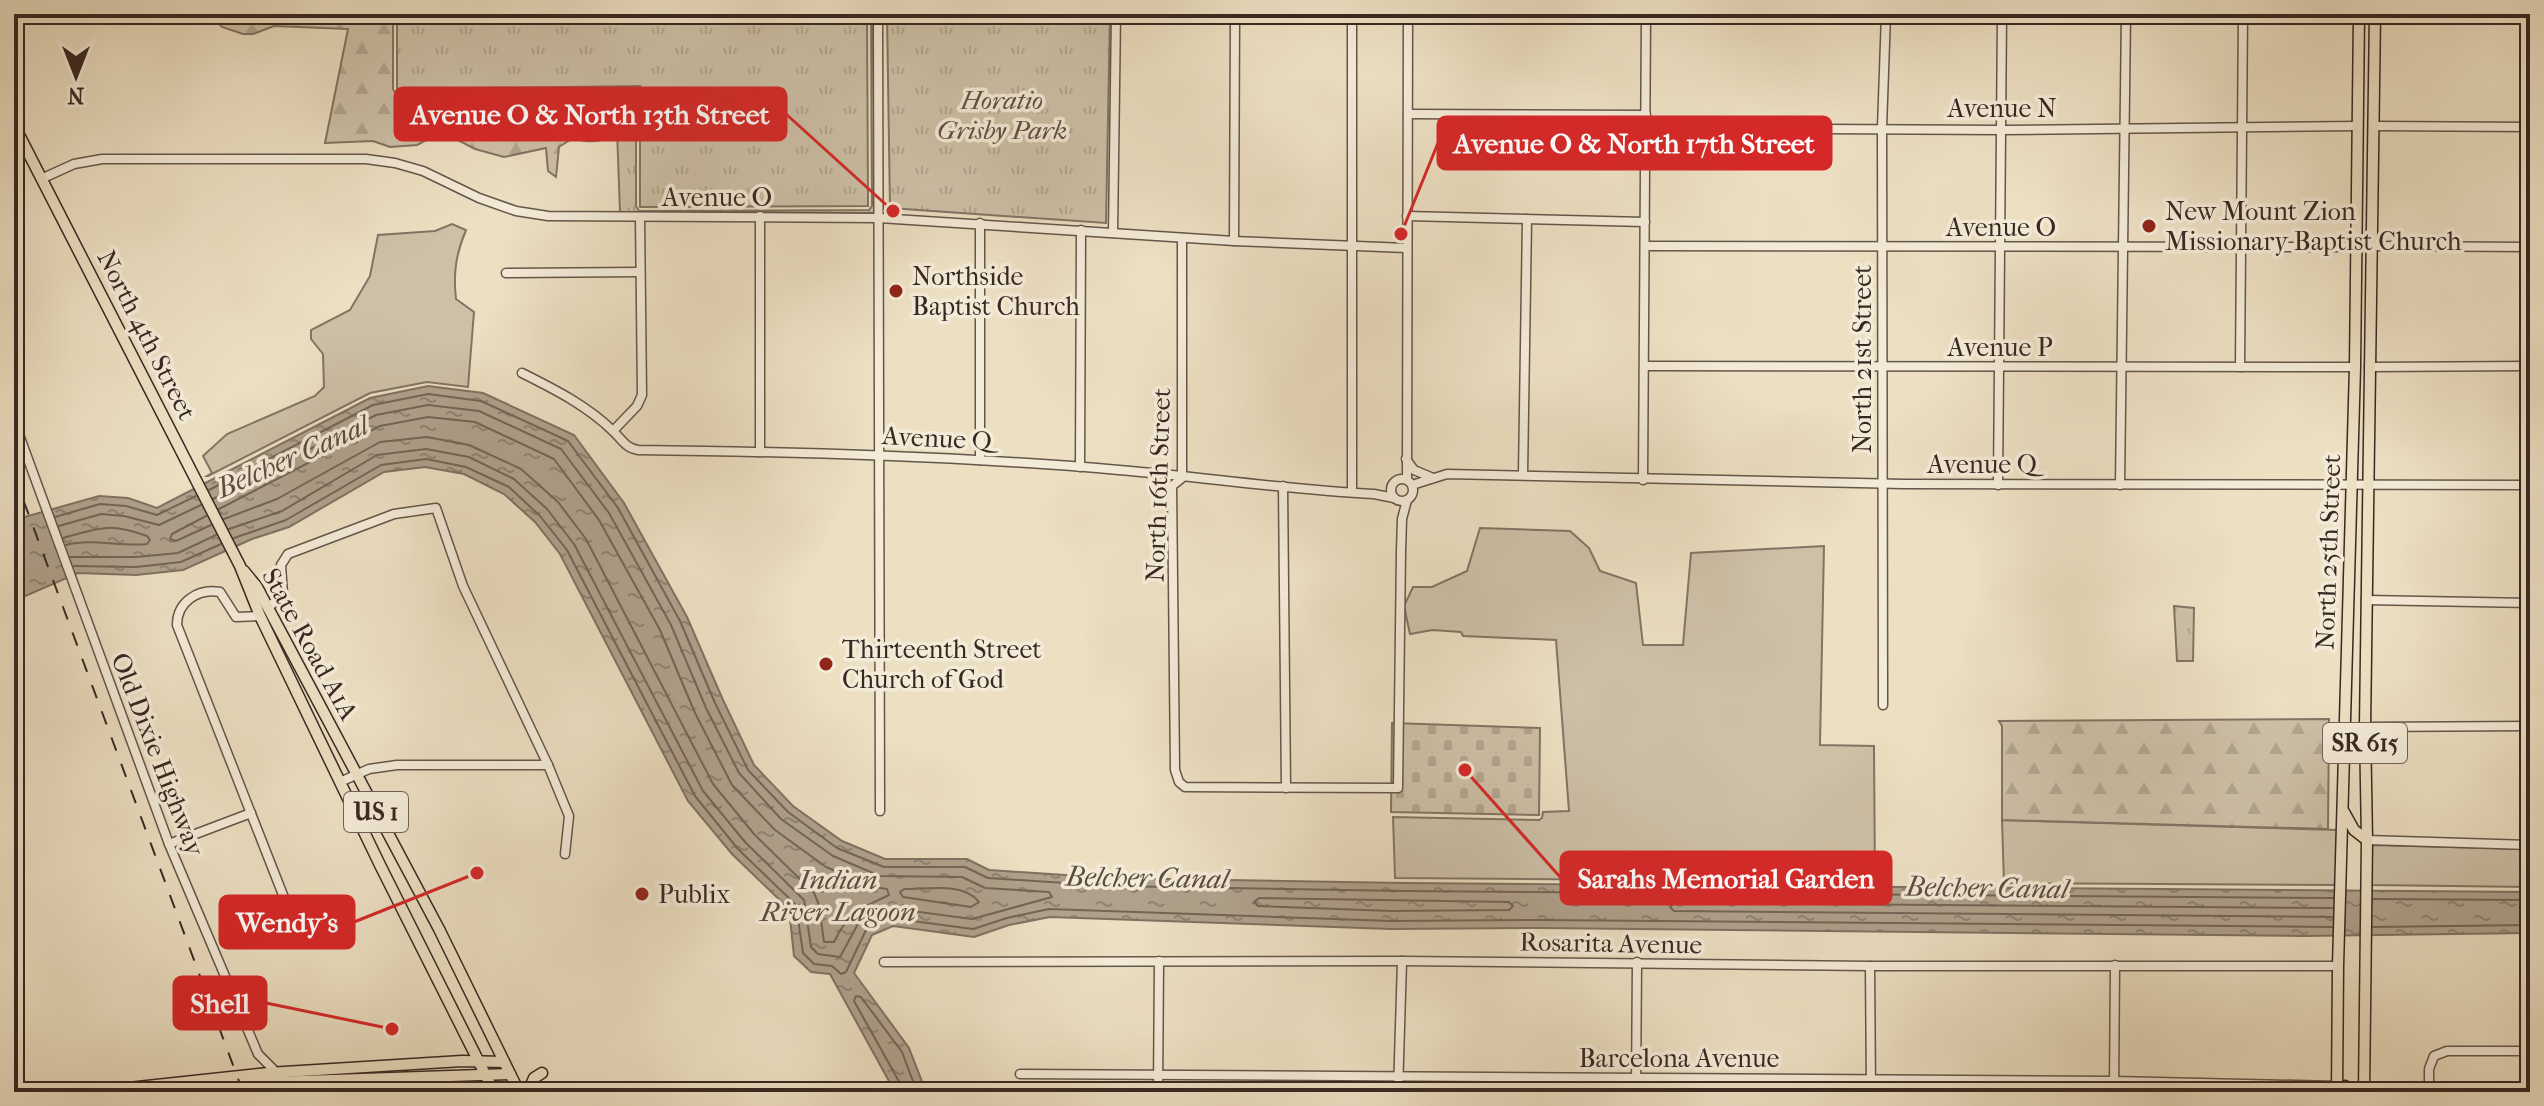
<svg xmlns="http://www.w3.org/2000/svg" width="2544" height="1106" viewBox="0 0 2544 1106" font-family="'IM FELL French Canon',serif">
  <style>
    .grass { fill: #cdc0a7; stroke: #827464; stroke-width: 2 }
    .forest { fill: url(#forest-firs); stroke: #827464; stroke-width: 2 }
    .cemetery { fill: url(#cemetery-stones); stroke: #827464; stroke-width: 2 }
    .park { fill: url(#park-tufts); stroke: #827464; stroke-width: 2 }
    .water { fill: url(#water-ripples); stroke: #7f7162; stroke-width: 2 }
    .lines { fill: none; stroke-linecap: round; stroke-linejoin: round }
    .shore { stroke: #746457; stroke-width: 2 }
    .minor-casing { stroke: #65564a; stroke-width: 11 }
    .major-casing { stroke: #382822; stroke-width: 13 }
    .minor { stroke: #f3ead7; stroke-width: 8 }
    .major { stroke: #ecdfc2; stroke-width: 10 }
    .rail { stroke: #382822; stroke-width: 2; stroke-dasharray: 14 14; stroke-linecap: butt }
    .poi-dot { fill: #8f2418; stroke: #f3ead7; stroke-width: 3 }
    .labels { text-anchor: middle; stroke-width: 7; stroke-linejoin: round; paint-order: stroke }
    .shield { fill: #f3ead7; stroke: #706258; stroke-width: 2 }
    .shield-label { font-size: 24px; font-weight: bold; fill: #382822 }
    .park-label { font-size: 26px; font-style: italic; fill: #5d4e43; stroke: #f3ead7 }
    .street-label { font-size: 26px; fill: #382822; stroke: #f3ead7 }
    .poi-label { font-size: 26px; fill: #382822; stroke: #f3ead7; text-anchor: start }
    .water-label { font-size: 28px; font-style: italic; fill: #5c4c42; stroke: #f3ead7 }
    .leader { fill: none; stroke: #d62828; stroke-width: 3 }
    .callout-dot { fill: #d62828; stroke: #f3ead7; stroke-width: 3 }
    .callout { fill: #d62828; stroke: #d62828; stroke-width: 3 }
    .callout-label { font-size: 28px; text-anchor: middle; font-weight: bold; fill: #fff }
  </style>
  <defs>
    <pattern id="forest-firs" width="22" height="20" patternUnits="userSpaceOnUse" patternTransform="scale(2)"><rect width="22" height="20" fill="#cdc0a7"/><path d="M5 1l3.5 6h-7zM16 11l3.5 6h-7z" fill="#b1a58f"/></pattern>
    <pattern id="cemetery-stones" width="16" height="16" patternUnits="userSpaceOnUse" patternTransform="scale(2)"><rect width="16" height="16" fill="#cdc0a7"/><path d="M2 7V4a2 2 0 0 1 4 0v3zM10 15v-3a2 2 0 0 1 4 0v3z" fill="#b1a58f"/></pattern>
    <pattern id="park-tufts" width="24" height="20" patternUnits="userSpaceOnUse" patternTransform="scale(2)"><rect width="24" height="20" fill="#cdc0a7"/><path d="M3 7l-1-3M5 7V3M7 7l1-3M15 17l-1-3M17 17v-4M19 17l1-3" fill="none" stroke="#b1a58f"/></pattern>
    <pattern id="water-ripples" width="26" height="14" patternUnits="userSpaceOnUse" patternTransform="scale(2)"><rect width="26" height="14" fill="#afa18c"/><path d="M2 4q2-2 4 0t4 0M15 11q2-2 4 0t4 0" fill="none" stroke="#8f8372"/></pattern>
  </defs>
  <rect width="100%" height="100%" fill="#ecdfc2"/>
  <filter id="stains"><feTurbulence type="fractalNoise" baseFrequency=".0025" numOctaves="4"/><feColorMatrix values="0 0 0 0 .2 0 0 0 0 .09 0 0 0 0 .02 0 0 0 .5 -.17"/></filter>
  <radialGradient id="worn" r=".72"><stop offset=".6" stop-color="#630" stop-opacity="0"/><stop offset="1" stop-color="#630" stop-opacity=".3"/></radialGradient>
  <g class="grass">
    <path d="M452 224 466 230C456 254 453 273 456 299L474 312 468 387 427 382 370 393 208 476H207L212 473 203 456 227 434 315 396 324 387 323 354 311 339V330L350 310 370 276 378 235 435 231Z"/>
    <path d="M1480 528 1570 531 1589 548 1600 571 1636 583 1643 645H1683L1691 553 1824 546 1820 745 1874 746 1875 882 1395 878 1393 817 1539 820 1542 818 1543 812 1569 811 1556 640 1463 636 1461 632 1432 630 1410 634 1404 606 1413 587H1432L1467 571Z"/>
    <path d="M2002 820 2338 830 2336 885 2004 883Z"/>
    <path d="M2371 845 2530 849V887L2370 885Z"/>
  </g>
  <g class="forest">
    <path d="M296 15 393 19V89L396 94 625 91 632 101C619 129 608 150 573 138L559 147 556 177 548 171 546 148 504 157 475 149 454 138 434 136 417 145 390 147 373 141 325 143 348 29 274 26 253 34H243L222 27 211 16Z"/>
    <path d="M2329 719 2328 829 2002 820V726L1999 721Z"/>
  </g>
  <path class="cemetery" d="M1392 723 1540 728 1539 815 1391 812Z"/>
  <g class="park">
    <path d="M402 14H867L868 206 640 207V86L397 89V17H402Z"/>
    <path d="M871 14H873L875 213 620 212 617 130 632 101 625 91H636V206L639 211 869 210 872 206Z"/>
    <path d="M887 14H1110L1106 223 890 208Z"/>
    <path d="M2174 606 2194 608 2193 661H2177Z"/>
  </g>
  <path class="water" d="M428 386 483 393 574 435 624 503 687 617 723 700 754 765 793 806 842 841 885 859H967L989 870 1111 878 1405 883 2530 892V933L2302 936 1540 928 1391 929 1050 917 1009 925 974 937 893 926 872 935 854 973 909 1048 926 1092H895L830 974 811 972 794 956 789 909 732 854 688 801 560 554 535 522 504 494 464 474 425 467 384 472 289 527 252 539 183 570 136 575 78 573 14 601V520L99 496 128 498 157 508 370 398Z"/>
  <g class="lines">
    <g class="shore">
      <path d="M209 490 373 405 428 394 481 401 568 441 618 508 680 621 715 703 748 770 788 812 837 848 884 867H965L988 878 1110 886 1404 891 2333 898"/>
      <path d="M213 499 376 415 428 405 479 411 561 449 609 513 671 625 706 708 739 773 781 819 833 856 880 876 962 877 985 888 1049 892 1052 897 972 919 889 908 859 922 840 957 818 954 811 947 804 900 745 842 703 791 574 544 547 509 514 479 469 457 426 449 377 455 282 511 229 529"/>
      <path d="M219 509 380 426 428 417 475 422 554 459 599 520 660 630 695 713 732 785 775 830 826 867 874 887 887 889 889 895C857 911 851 908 834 942H824L819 905 814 893 754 834 713 784 586 539 558 502 521 469 469 445 427 437 380 442 277 499 224 519"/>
      <path d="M206 516 172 534 170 539 176 541 211 525"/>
      <path d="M55 517 100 504 126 506 157 515 196 496"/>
      <path d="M59 526 101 514 124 516 159 525 201 505"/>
      <path d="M63 538C101 527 110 523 147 536L150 540 147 544C121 547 92 538 66 545"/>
      <path d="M234 538 286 520 381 465 426 459 466 467 509 487 540 516 567 550 695 796 738 849 796 905 803 953 814 964 832 966 841 974 846 972 866 930 890 918 973 929 1007 918 1049 909 1391 921 1540 920 2332 927"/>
      <path d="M70 557H136L178 553 216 535"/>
      <path d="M74 566 136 567 181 562 221 544"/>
      <path d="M904 889C927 889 964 882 979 902L971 907 903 897 900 892Z"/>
      <path d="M1259 898 1509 902 1513 906 1509 910 1391 911 1258 906 1254 902Z"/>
      <path d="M2373 899 2530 900"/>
      <path d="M2332 917 1674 911 1670 907 1674 903 2333 908"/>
      <path d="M2373 927 2530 925"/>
      <path d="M902 1092 901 1085 854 1001 856 996 861 997 902 1052 917 1092"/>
    </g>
    <defs>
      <g id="minor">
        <path d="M878 14 880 811"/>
        <path d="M1408 114 1646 115"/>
        <path d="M2374 126 2530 127"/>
        <path d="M1646 128 2002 130 2358 126"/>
        <path d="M41 179 74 164 102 159H366L395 163 423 171 479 198 516 211 548 216 879 218 1234 241 1406 248"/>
        <path d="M1407 216 1645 222"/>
        <path d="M1113 233 1116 14"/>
        <path d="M1182 238V478L1172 486 1175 770 1179 782 1185 787 1398 788 1401 551 1402 519 1407 500"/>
        <path d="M1234 241 1235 14"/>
        <path d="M1645 246 2357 247"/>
        <path d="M2371 246 2530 247"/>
        <path d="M506 273 640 272"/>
        <path d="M1645 366 2355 367"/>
        <path d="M2240 367 2243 14"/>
        <path d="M2369 367 2530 366"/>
        <path d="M522 373C554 389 588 406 614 432 622 440 626 448 638 450 799 452 959 456 1119 470 1204 477 1288 490 1374 494L1394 498"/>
        <path d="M14 421 169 844 258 1054 273 1069 283 1092"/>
        <path d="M613 431 637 406 642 395 640 217"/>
        <path d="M760 452V216"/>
        <path d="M1406 459 1414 470 1433 478"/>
        <path d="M980 460V223"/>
        <path d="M1080 467 1081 230"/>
        <path d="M1523 474 1527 219"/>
        <circle cx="1402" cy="490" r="11"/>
        <path d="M1407 479 1408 14"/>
        <path d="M1643 480 1646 14"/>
        <path d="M1412 485 1447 474 1904 484 2530 485"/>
        <path d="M1998 485 2002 14"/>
        <path d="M2120 485 2126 14"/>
        <path d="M1283 486 1286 788"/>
        <path d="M1352 492V14"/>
        <path d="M2366 600 2530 603"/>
        <path d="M268 608 283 594 281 565 288 554 394 514 436 508 463 586 548 765 569 816 565 854"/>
        <path d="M260 616 236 617 220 592C198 588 177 602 177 625L294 923"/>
        <path d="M1883 705 1882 128 1886 14"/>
        <path d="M2365 727 2530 726"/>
        <path d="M340 782 369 769 397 765H548"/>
        <path d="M2367 840 2530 845"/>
        <path d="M169 844 251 813"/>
        <path d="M884 962 1402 961 1870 966H2338"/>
        <path d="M1870 966 1871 1092"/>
        <path d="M1020 1074 2114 1081 2337 1086"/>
        <path d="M1158 1092 1159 961"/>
        <path d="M1398 1092 1402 961"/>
        <path d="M1636 1092 1637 962"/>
        <path d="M2114 1092 2115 965"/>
        <path d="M2429 1092V1069L2434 1056 2447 1051H2530"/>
      </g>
      <g id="major">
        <path d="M14 125 240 566 260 616 380 865 494 1092"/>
        <path d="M244 571 257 587 439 929 519 1092"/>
        <path d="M2344 812 2354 830 2367 840"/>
        <path d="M2337 1086H2345L2353 1092"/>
        <path d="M112 1092 119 1089 268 1073 462 1061 504 1062"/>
        <path d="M153 1092 273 1082 510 1074"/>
        <path d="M528 1092 534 1078 542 1073"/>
        <path d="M2337 1092 2338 966 2355 367 2359 14"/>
        <path d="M2364 1092 2367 840 2365 727 2375 14"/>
      </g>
    </defs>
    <use href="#minor" class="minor-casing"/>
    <use href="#major" class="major-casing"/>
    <use href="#minor" class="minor"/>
    <use href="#major" class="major"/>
    <path class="rail" d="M14 475 243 1092"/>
  </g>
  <g class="poi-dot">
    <circle cx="2149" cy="226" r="8"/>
    <circle cx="896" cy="291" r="8"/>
    <circle cx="826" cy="664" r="8"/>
    <circle cx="642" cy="894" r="8"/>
  </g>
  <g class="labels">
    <g class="shield">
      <rect x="2323" y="723" width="84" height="40" rx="6"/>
      <rect x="344" y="792" width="64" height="40" rx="6"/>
    </g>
    <g class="shield-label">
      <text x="2365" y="751">SR 615</text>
      <text x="376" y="820">US 1</text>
    </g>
    <g class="park-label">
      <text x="1002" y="109">Horatio<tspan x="1002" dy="30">Grisby Park</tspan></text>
    </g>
    <g class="street-label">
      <text x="2002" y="117">Avenue N</text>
      <text x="717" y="206">Avenue O</text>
      <text x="2001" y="236">Avenue O</text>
      <text transform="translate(147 335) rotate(63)" y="9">North 4th Street</text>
      <text x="2000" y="356">Avenue P</text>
      <text transform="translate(1862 359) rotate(-90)" y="9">North 21st Street</text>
      <text transform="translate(937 438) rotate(3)" y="9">Avenue Q</text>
      <text x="1982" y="473">Avenue Q</text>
      <text transform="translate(1158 485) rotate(-88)" y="9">North 16th Street</text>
      <text transform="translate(2328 552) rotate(-88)" y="9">North 25th Street</text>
      <text transform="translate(310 644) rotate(61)" y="9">State Road A1A</text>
      <text transform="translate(158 754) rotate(69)" y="9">Old Dixie Highway</text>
      <text transform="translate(1611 943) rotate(1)" y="9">Rosarita Avenue</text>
      <text x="1679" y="1067">Barcelona Avenue</text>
    </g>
    <g class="poi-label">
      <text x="2165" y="220">New Mount Zion<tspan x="2165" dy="30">Missionary Baptist Church</tspan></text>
      <text x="912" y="285">Northside<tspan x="912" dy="30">Baptist Church</tspan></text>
      <text x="842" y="658">Thirteenth Street<tspan x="842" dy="30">Church of God</tspan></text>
      <text x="658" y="903">Publix</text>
    </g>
    <g class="water-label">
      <text transform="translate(292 456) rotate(-24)" y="10">Belcher Canal</text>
      <text transform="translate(1147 877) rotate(1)" y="10">Belcher Canal</text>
      <text x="838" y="889">Indian<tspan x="838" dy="32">River Lagoon</tspan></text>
      <text transform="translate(1987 887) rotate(1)" y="10">Belcher Canal</text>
    </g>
  </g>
  <path class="leader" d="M893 211L786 114M1401 234L1438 143M1465 770L1561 878M477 873L354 922M392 1029L266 1003"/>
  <g class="callout-dot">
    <circle cx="893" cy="211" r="8"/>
    <circle cx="1401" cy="234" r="8"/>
    <circle cx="1465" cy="770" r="8"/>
    <circle cx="477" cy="873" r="8"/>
    <circle cx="392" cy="1029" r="8"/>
  </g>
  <g class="callout">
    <rect x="395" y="88" width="391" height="52" rx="8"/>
    <rect x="1438" y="117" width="393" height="52" rx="8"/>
    <rect x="1561" y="852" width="330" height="52" rx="8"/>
    <rect x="220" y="896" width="134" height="52" rx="8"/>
    <rect x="174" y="977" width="92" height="52" rx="8"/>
  </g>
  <g class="callout-label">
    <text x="590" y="124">Avenue O &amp; North 13th Street</text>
    <text x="1634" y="153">Avenue O &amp; North 17th Street</text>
    <text x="1726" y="888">Sarahs Memorial Garden</text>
    <text x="287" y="932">Wendy's</text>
    <text x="220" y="1013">Shell</text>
  </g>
  <rect width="2544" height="1106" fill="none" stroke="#ecdfc2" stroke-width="48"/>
  <rect x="16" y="16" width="2512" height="1074" fill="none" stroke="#382822" stroke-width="4"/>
  <rect x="24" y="24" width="2496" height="1058" fill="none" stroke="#382822" stroke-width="2"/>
  <g transform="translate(76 76) rotate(180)" stroke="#f3ead7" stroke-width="6" paint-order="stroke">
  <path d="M0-6L14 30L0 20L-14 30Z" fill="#382822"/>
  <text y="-12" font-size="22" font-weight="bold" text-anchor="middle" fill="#382822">N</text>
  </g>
  <rect width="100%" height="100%" filter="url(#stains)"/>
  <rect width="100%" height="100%" fill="url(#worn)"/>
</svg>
